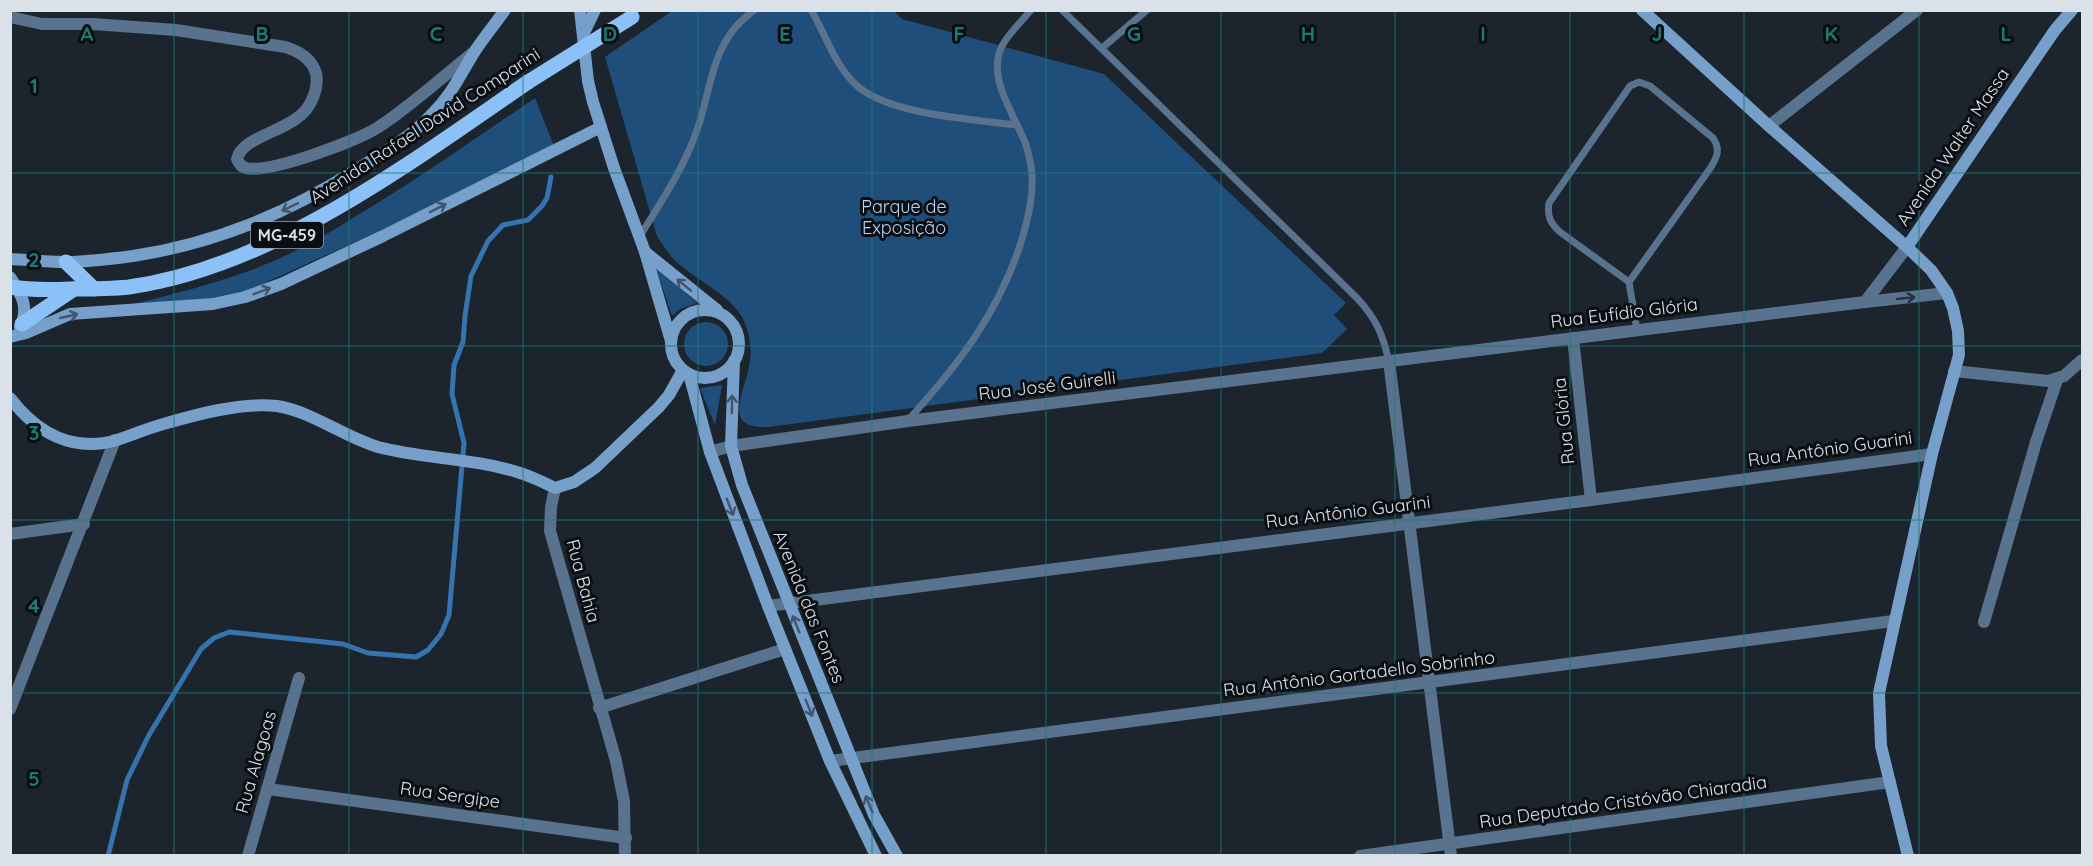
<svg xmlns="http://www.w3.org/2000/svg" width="2093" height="866" viewBox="0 0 2093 866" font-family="Quicksand,sans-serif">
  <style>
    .green { fill: #1f4e7b }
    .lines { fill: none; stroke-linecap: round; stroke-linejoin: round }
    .stream { stroke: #3673af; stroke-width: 5 }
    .lane { stroke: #59728d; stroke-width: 7 }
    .street { stroke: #59728d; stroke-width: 12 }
    .secondary { stroke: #769fc9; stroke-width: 12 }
    .primary { stroke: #8cc1f8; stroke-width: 15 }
    .primary-bridge { stroke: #8cc1f8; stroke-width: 15 }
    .oneway { stroke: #40566e }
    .oneway2 { stroke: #26313d }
    .grid { fill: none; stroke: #197b74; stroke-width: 1.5; stroke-opacity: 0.55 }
    .labels { text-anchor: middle; stroke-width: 6; stroke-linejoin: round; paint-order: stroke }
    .shield { fill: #0a0e12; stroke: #9ca2a8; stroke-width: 1.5 }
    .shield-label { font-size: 16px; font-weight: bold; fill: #dbe1e8 }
    .street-label { font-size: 18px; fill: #dbe1e8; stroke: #0a0e12 }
    .park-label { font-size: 18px; fill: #b6d6f7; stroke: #0a0e12 }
    .grid-label { font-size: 20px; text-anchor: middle; font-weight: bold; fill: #197b74; stroke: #0a0e12; stroke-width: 6; stroke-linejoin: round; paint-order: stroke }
  </style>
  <rect width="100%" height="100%" fill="#1c252e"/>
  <g class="green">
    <path d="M893 10 902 19 1104 74 1346 303 1334 315 1347 329 1322 353 769 427C718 429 747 391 750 360 752 349 749 334 745 323 736 299 700 282 680 265 670 257 664 247 657 236L605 57 672 11Z"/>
    <path d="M535 98 554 146 395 224 249 290 205 300 133 304C182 292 230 280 276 260 304 248 331 232 356 216 418 179 476 138 535 98Z"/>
    <path d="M655 266 697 303 680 309 672 316Z"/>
    <circle cx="706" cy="344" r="22"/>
    <path d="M722 385 715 425 700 388Z"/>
  </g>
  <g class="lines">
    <path class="stream" d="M108 856 127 780 149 735 201 649 214 638 229 632 343 644 368 653 416 657 428 650 441 634 449 615 464 443 452 394 454 365 463 342 465 316 471 276 488 241 503 225 528 220 542 206 547 198 551 177"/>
    <g class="lane">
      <path d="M811 10C826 35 833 61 853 82 884 115 972 119 1017 125"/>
      <path d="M1062 10 1357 298C1377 320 1382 333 1389 361"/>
      <path d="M1102 48 1147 10"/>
      <path d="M640 236C661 202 684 168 697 130 709 97 711 57 734 29 739 22 747 16 754 10"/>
      <path d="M1629 282 1709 170C1717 158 1721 149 1713 138L1650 86 1639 82 1630 86 1549 203C1547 216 1550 223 1560 232L1629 282 1637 330"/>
      <path d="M909 419C959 364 1000 311 1022 239 1027 222 1032 203 1032 185 1033 172 1030 158 1026 145 1015 115 986 78 1002 46 1009 33 1021 22 1031 10"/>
    </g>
    <g class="street">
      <path d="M10 17 42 24H93L176 30 285 47C299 51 311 58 316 73 318 83 316 91 312 100 299 132 243 133 237 159 239 164 241 167 246 168 269 174 356 141 377 128 410 107 443 76 474 52"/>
      <path d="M1769 126 1917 10"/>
      <path d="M1865 302 1907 247"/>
      <path d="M1573 338 1591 500"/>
      <path d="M1389 361 1451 856"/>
      <path d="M1954 371 2048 381 2064 376 2082 360"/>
      <path d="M710 452 731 446 908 421 1865 302 1947 293"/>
      <path d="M555 488 551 507 550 531 616 761 624 801 625 856"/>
      <path d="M10 534 84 524"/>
      <path d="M768 606 1591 500 1932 454"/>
      <path d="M1984 622 2036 442 2057 380"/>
      <path d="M599 708 785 649"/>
      <path d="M10 709 115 440"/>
      <path d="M830 761 1893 621"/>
      <path d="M268 789 626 838"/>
      <path d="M248 856 299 678"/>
      <path d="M1360 856 1890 782"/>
    </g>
    <g class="secondary">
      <path d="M580 10 588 81 593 102 614 168 645 252 671 341"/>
      <path d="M1642 10 1769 126 1907 247 1931 270 1947 293 1953 308 1958 331 1959 355 1932 454 1879 693 1881 746 1908 856"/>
      <path d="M583 35 595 10"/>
      <path d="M1907 247 2055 30 2072 10"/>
      <path d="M645 252 717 310"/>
      <path d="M10 259C29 260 47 262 65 262 87 262 110 259 133 256 217 243 288 213 359 168 384 153 413 135 432 114 453 93 460 75 475 51 484 37 495 24 505 10"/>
      <path d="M10 277C21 294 30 307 20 327"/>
      <circle cx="705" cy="344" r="34"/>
      <path d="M10 337 26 333 70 314 213 304 245 297 281 284 383 236 601 127"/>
      <path d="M734 361 731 446 742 485 874 815 897 856"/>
      <path d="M689 374 710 452 768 606 830 761 876 856"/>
      <path d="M10 398C37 433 73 453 117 440 132 435 146 429 160 425 194 415 241 402 277 406 311 411 344 437 378 447 424 459 472 458 517 472 531 476 543 482 555 488L574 482 595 468 659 407 669 395 683 370"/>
    </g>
    <g class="primary">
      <path d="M66 262 94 289"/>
      <path d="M10 287C30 290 50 290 70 289 89 289 110 289 129 287 273 267 411 162 528 82"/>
      <path d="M22 324 74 289"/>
    </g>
    <path class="primary-bridge" d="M528 82 632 17"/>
  </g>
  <defs><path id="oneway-shaft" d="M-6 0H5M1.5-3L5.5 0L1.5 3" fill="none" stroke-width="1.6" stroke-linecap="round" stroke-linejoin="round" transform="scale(1.5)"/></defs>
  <g class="oneway">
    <use href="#oneway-shaft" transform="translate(290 207) rotate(154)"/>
    <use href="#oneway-shaft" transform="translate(438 208) rotate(-27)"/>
    <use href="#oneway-shaft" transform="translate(684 285) rotate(-141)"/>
    <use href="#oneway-shaft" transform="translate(262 291) rotate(-21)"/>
    <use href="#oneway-shaft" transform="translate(69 316) rotate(-13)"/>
    <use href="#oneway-shaft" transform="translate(732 404) rotate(-89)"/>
    <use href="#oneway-shaft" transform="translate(730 507) rotate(69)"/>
    <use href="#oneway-shaft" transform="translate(796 624) rotate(-112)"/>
    <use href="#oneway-shaft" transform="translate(809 708) rotate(68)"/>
    <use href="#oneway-shaft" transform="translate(869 804) rotate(-112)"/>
  </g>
  <use class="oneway2" href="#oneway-shaft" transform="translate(1906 298) rotate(-6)"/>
  <path class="grid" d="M174 10V856M349 10V856M523 10V856M698 10V856M872 10V856M1046 10V856M1221 10V856M1395 10V856M1570 10V856M1744 10V856M1919 10V856M10 173H2082M10 346H2082M10 520H2082M10 693H2082"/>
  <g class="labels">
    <rect class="shield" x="251" y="222" width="72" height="26" rx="4.5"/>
    <g class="shield-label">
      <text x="287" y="241">MG-459</text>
    </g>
    <g class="street-label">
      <text transform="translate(425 126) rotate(-33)" y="6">Avenida Rafael David Comparini</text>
      <text transform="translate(1953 147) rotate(-56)" y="6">Avenida Walter Massa</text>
      <text transform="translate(1624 313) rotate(-7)" y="6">Rua Eufídio Glória</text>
      <text transform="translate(1047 386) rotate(-7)" y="6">Rua José Guirelli</text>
      <text transform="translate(1564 421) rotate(-96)" y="6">Rua Glória</text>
      <text transform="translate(1830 449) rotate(-8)" y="6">Rua Antônio Guarini</text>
      <text transform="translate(1348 512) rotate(-7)" y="6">Rua Antônio Guarini</text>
      <text transform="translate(583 581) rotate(75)" y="6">Rua Bahia</text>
      <text transform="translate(809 607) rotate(68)" y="6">Avenida das Fontes</text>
      <text transform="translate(1359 674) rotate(-7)" y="6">Rua Antônio Gortadello Sobrinho</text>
      <text transform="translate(256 762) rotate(-74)" y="6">Rua Alagoas</text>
      <text transform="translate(450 795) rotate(8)" y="6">Rua Sergipe</text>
      <text transform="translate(1623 802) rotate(-8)" y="6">Rua Deputado Cristóvão Chiaradia</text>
    </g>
    <g class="park-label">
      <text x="904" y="213">Parque de<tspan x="904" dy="21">Exposição</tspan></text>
    </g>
  </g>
  <g class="grid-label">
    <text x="87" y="41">A</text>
    <text x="262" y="41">B</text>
    <text x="436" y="41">C</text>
    <text x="610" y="41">D</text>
    <text x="785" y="41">E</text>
    <text x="959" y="41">F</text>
    <text x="1134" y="41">G</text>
    <text x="1308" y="41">H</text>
    <text x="1483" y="41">I</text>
    <text x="1657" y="41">J</text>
    <text x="1831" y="41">K</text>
    <text x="2006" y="41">L</text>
    <text x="34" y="93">1</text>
    <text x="34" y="267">2</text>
    <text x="34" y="440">3</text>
    <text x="34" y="613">4</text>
    <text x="34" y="786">5</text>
  </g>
  <rect width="2093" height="866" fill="none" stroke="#dbe1e8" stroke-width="24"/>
</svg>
